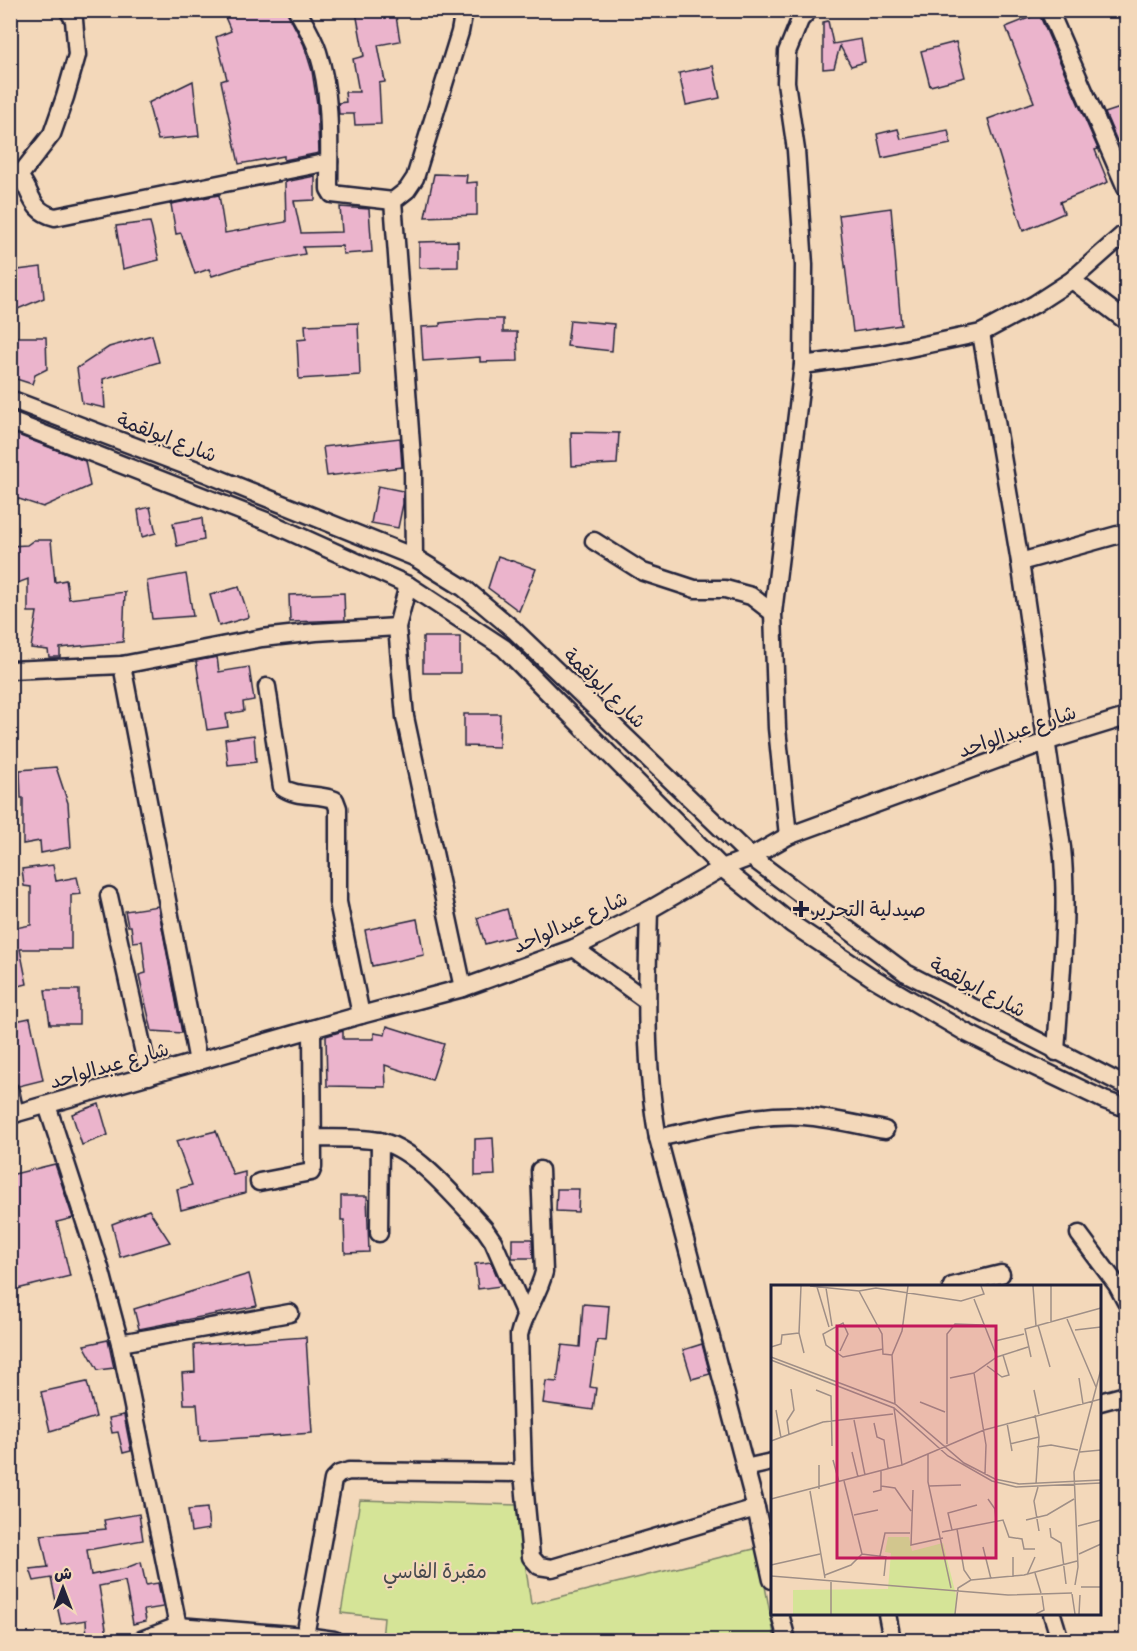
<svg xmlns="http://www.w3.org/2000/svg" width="1137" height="1651" viewBox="0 0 1137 1651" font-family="Delius,'Playpen Sans Arabic',sans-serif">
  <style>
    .green { fill: #d5e497; stroke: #7c8369; stroke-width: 1.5 }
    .building { fill: #ebb4cc; stroke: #22223b; stroke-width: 1.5 }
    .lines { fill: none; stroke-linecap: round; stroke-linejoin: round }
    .minor-casing { stroke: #22223b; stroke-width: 21 }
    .minor { stroke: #f3d8ba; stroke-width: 16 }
    .poi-dot { fill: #22223b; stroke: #f3d8ba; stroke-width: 2 }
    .labels { text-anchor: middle; stroke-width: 4.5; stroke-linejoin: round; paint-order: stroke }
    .street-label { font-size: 20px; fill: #22223b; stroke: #f3d8ba }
    .poi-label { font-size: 20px; fill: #22223b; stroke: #f3d8ba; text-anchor: start }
    .park-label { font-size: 20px; fill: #46494d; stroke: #f3d8ba }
    .inset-road { fill: none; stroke: #9f8f87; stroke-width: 1.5 }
    .view { fill: #c2185b; fill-opacity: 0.15; stroke: #c2185b; stroke-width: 3 }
    .inset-edge { fill: none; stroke: #22223b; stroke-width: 3 }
  </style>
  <rect width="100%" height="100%" fill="#f3d8ba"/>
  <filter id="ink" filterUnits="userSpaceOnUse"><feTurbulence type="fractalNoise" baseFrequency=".0167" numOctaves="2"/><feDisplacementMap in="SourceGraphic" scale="12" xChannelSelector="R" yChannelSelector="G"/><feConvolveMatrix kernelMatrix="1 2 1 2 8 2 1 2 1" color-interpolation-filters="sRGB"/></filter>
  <g filter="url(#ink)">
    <path class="green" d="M360 1500 517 1505 531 1604 758 1548 775 1640H382L384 1618 341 1613Z"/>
    <g class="building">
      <path d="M222 10H286L304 45 312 71 317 104 319 153 284 160V156L239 164 221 81 227 79 216 37 231 31Z"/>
      <path d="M364 10H395L400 41 378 45 385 82 379 83 381 124 355 125 354 114H339L338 103 346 102 345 92H359L353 59 364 56 356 12Z"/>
      <path d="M1039 14 1098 149 1095 150 1108 182 1060 202 1064 213 1023 231 988 119 1034 102 1019 64 1020 63 1006 27Z"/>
      <path d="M828 21 833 44 861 39 865 62 851 66 840 46 834 68 823 69V22Z"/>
      <path d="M956 42 965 77 930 86 921 51Z"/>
      <path d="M713 66 720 98 686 105 679 73Z"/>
      <path d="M193 81 199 136 158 140 148 103Z"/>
      <path d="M1126 106V137L1117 141 1105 113Z"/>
      <path d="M898 129 901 139 948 130 951 144 882 158 877 134Z"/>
      <path d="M434 174 467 175 466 183 477 182V215L425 217Z"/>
      <path d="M315 176V200L294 201 301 233 342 232 340 207 369 209 372 252 343 254 342 246 303 247 305 254 243 266 212 276 209 269 195 274 181 233 176 234 171 204 219 195 225 233 286 222 285 182Z"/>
      <path d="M891 208 901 325 853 332 839 215Z"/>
      <path d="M150 222 159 260 123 269 116 226Z"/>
      <path d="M458 241V267L419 268V242Z"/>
      <path d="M41 267 44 298 13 311 10 301V271Z"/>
      <path d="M479 319H503V332H517L518 361 480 362V357L423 361 421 327 440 326V323Z"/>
      <path d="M570 320 614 324 612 351 567 346Z"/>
      <path d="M358 323 360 375 299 379 297 340 306 339 305 325Z"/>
      <path d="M152 335 159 362 103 379 105 408 82 403 77 368 109 347Z"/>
      <path d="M10 337H46L47 369 35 375 32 384 10 377Z"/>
      <path d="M10 432 85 461 90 486 43 507 10 496Z"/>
      <path d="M571 432 619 433 617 464 572 466Z"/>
      <path d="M400 438 402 467 327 476 323 447Z"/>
      <path d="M378 486 403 491V504L398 528 371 523Z"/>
      <path d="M150 507 156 533 142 537 138 510Z"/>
      <path d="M202 518 204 540 177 546 173 523Z"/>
      <path d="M34 540H51L55 582 66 580 69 599 125 592 123 642 60 648V657H49L48 650 31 648 37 612H28V579L10 586V546L27 545Z"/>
      <path d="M498 556 536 569 519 611 488 588Z"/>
      <path d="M186 574 193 616 152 619 147 581Z"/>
      <path d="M239 587 249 617 219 626 210 595Z"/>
      <path d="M344 593 345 620 290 622 289 595Z"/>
      <rect x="423" y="637" width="37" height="36"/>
      <path d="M217 657 219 672 249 667 254 700 243 702 244 711 226 714 228 727 207 730 196 661Z"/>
      <path d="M464 714H500L499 747 464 746Z"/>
      <path d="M254 735 256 762 228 765 225 739Z"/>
      <path d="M56 767 68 803 71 847 41 853 40 841 23 844V798H21L20 770Z"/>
      <path d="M53 865 56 881 77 877 81 894 71 895V949H20L27 984 10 988V929L31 925V887L24 886 22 869Z"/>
      <path d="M158 906 182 1033 152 1031 139 975 146 973 142 941 133 942 131 926H128L125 911Z"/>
      <path d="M507 909 514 936 485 944 477 918Z"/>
      <path d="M417 919 424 955 372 966 365 930Z"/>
      <path d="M45 990H79V1024H50Z"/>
      <path d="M30 1018 43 1080 19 1086 14 1082 10 1053V1022Z"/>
      <path d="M387 1026 444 1044 432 1080 385 1065 386 1087 327 1086 326 1036 343 1031V1039H374V1033L385 1035Z"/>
      <path d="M99 1104 108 1135 82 1145 72 1114Z"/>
      <path d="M216 1131 233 1175 245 1172V1193L181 1210 177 1189 192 1185 176 1141Z"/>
      <path d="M493 1138 495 1175 475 1176V1139Z"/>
      <path d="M55 1164 73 1218 57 1222 70 1276 17 1289 10 1263V1175Z"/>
      <path d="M557 1189H579L578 1212 556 1211Z"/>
      <path d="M341 1196H367L369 1252 345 1253 344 1220H341Z"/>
      <path d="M149 1210 170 1242 120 1257 112 1224Z"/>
      <path d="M512 1239H532L533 1258H512Z"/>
      <path d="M491 1262 501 1286 478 1289 475 1264Z"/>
      <path d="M249 1274 257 1306 139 1329 134 1309Z"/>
      <path d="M583 1304 609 1306 606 1341 597 1340 590 1387 596 1388 593 1410 543 1403 546 1381 557 1382 562 1345 580 1347Z"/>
      <path d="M306 1337 312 1433 200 1441 197 1404H184L182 1373 195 1372 194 1345Z"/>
      <path d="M108 1340 114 1368 98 1370 84 1345Z"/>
      <path d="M702 1344 710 1374 692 1379 683 1350Z"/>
      <path d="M87 1382 96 1417 50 1431 41 1392Z"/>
      <path d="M124 1415 131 1451 123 1453 118 1432 112 1433 109 1418Z"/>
      <path d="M207 1508 209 1529 191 1532 188 1510Z"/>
      <path d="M139 1514 143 1540 87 1550 91 1575 126 1568 141 1562 146 1585 158 1583 163 1607 144 1610 146 1621 133 1624 125 1581 99 1586 108 1641H87L86 1620 61 1624 51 1578 34 1581 30 1569 48 1567 41 1535 106 1529 104 1520Z"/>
    </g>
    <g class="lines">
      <defs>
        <g id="minor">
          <path d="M297 10C305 24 313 37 318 52 332 96 329 143 329 189L332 194 393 201"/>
          <path d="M1049 10 1126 188"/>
          <path d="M10 171C35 182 24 210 55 217L329 162"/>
          <path d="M20 175 52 134 65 97 77 55 74 20 68 10"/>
          <path d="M1072 280 1126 321"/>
          <path d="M981 333 1020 562 1062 848C1069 916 1060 984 1056 1052"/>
          <path d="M803 365 881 354 981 333 1035 304 1072 280 1126 232"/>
          <path d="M10 399 205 473 414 557 464 588 514 630 751 857 906 973 1126 1086"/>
          <path d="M10 421 266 521 408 585 504 648 722 868 792 924 873 978 965 1032 1031 1065 1104 1100 1126 1108"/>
          <path d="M594 541 643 572 695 589H725L751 596 773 613"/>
          <path d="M414 557 413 471 393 201 407 190 415 178 460 32 464 10"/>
          <path d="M1020 562 1117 535"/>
          <path d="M408 585 397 627 405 717 463 988"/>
          <path d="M122 665 198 1062"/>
          <path d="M10 670 122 665 262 638 316 632 397 627"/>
          <path d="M267 687 282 787C296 798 319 793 335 800L338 808V902L361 1015"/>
          <path d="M788 836 777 728 773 613 803 365 804 265 796 150 786 82 787 52 800 20 809 10"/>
          <path d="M109 896 149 1076"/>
          <path d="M649 910C647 985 644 1063 658 1138L756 1508 772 1580"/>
          <path d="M574 948 647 1001"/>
          <path d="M10 1091 15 1114"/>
          <path d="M47 1105 100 1268 120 1343 178 1626"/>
          <path d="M10 1115 361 1015 463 988 574 948 649 910 722 868 751 857 788 836 1048 741 1126 717"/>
          <path d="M313 1138C334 1139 363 1137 383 1142 418 1151 458 1201 484 1228L493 1241 525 1314"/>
          <path d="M658 1138C705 1128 754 1113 803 1116 830 1118 858 1125 885 1130"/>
          <path d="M540 1170 544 1272C539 1294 524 1312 519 1335L523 1473 531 1557 539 1566 552 1568 756 1508"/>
          <path d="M259 1182 311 1172 313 1167 312 1029"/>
          <path d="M379 1233 380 1141"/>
          <path d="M1079 1234 1117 1285 1126 1302"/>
          <path d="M952 1286 1001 1274"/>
          <path d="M120 1343 290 1313"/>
          <path d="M1100 1402 1126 1395"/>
          <path d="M745 1468 772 1462"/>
          <path d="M780 1614 787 1640"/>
          <path d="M887 1614 892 1640"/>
          <path d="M1052 1614 1060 1640"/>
          <path d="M305 1636 333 1480 339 1474 349 1471 523 1473"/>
          <path d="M141 1640 178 1626 305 1636 334 1640"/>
        </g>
      </defs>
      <use href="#minor" class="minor-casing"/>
      <use href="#minor" class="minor"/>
    </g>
  </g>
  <path class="poi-dot" d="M798 900h6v6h6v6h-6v6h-6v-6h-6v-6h6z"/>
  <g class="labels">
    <g class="street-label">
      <text transform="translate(167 437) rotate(21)" y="7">شارع ابولقمة</text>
      <text transform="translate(605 688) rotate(44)" y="7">شارع ابولقمة</text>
      <text transform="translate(1017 731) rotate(-19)" y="7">شارع عبدالواحد</text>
      <text transform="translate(570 922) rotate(-24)" y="7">شارع عبدالواحد</text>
      <text transform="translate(978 987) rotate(28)" y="7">شارع ابولقمة</text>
      <text transform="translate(109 1065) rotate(-16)" y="7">شارع عبدالواحد</text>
    </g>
    <g class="poi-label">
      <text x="813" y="916">صيدلية التحرير</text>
    </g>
    <g class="park-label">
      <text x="435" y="1578">مقبرة الفاسي</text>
    </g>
  </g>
  <g transform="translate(771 1285)">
    <rect width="330" height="330" fill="#f3d8ba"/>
    <path d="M117 252H138L141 266 172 258 185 310V329H22V305L117 304 120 268 114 267Z" fill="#d5e497"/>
    <path class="inset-road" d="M30 1 28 48 33 68M39 1 88 6 105 3 190 16 213 9 210 1M262 1 265 41M280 1V37M46 2 58 42M55 3 61 41M88 6 111 49 112 69 121 70M203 14 226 72M296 34 325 102M267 40 279 82M304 45 330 42M224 56 253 49M0 62 10 59 11 50 28 48M69 66 77 49 72 38 52 49 55 60 72 72 112 64M0 72 124 119 193 178 224 194 248 199 330 195M260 72 254 44 330 23M0 75 123 123 177 171 221 196 245 202 330 198M216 81 231 92 238 90 232 70M203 88 215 160 214 189M179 93 203 88 226 72 257 62M308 93 312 119M45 105 60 111 61 161M263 105 268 129M149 117 174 127M124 119 121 70 131 46 137 1M123 123 131 180M5 125 10 153M264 130 268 152 265 199M83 135 94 190M103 138 106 152 113 155 117 183M236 138 241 166M18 149 16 136 23 125 20 104M0 156 52 137 122 129M176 159V49L184 39 212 40M239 159 268 152M266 162 280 160 307 165M81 167 87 192M309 167 330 165M157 169V197L180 303M62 175 68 197M48 180V204M73 196 91 269M110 201 124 203 140 226M158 201 190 200M267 202 263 216 268 246M142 205 140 260 172 253M39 206 54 293M102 207 110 205V186M0 214 131 180 213 145 330 114M217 214 224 224 225 236M83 230 107 225M255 235 276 230 303 214M307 241 330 235M279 243 280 252 290 258 295 299M181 245 177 228 206 220M171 247 232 235 238 252 251 254 253 264H264M212 262 220 294M308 269 330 259M109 271 114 248H139M242 272V292M0 280 49 269M264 288 270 308M54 290 80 280 91 269 115 272 113 291M256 290 264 272M0 291 237 310 301 308M200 295 253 290 306 276M304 300 307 282 303 187 330 84M310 302H330M301 309 304 329M60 329V296M184 329 187 303 200 295 193 285 186 244M265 329 273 325 271 311M308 329 309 310"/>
    <path class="view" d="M66 41H225V273H66Z"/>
    <rect width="330" height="330" class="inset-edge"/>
  </g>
  <rect width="1137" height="1651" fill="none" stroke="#f3d8ba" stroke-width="36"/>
  <rect x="18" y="18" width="1101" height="1615" fill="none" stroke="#22223b" stroke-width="2" filter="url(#ink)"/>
  <g transform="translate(63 1588)" stroke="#f3d8ba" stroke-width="4.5" paint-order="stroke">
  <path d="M0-4.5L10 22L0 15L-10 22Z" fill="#22223b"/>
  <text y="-9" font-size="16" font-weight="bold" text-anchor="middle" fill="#22223b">ش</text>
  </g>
</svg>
